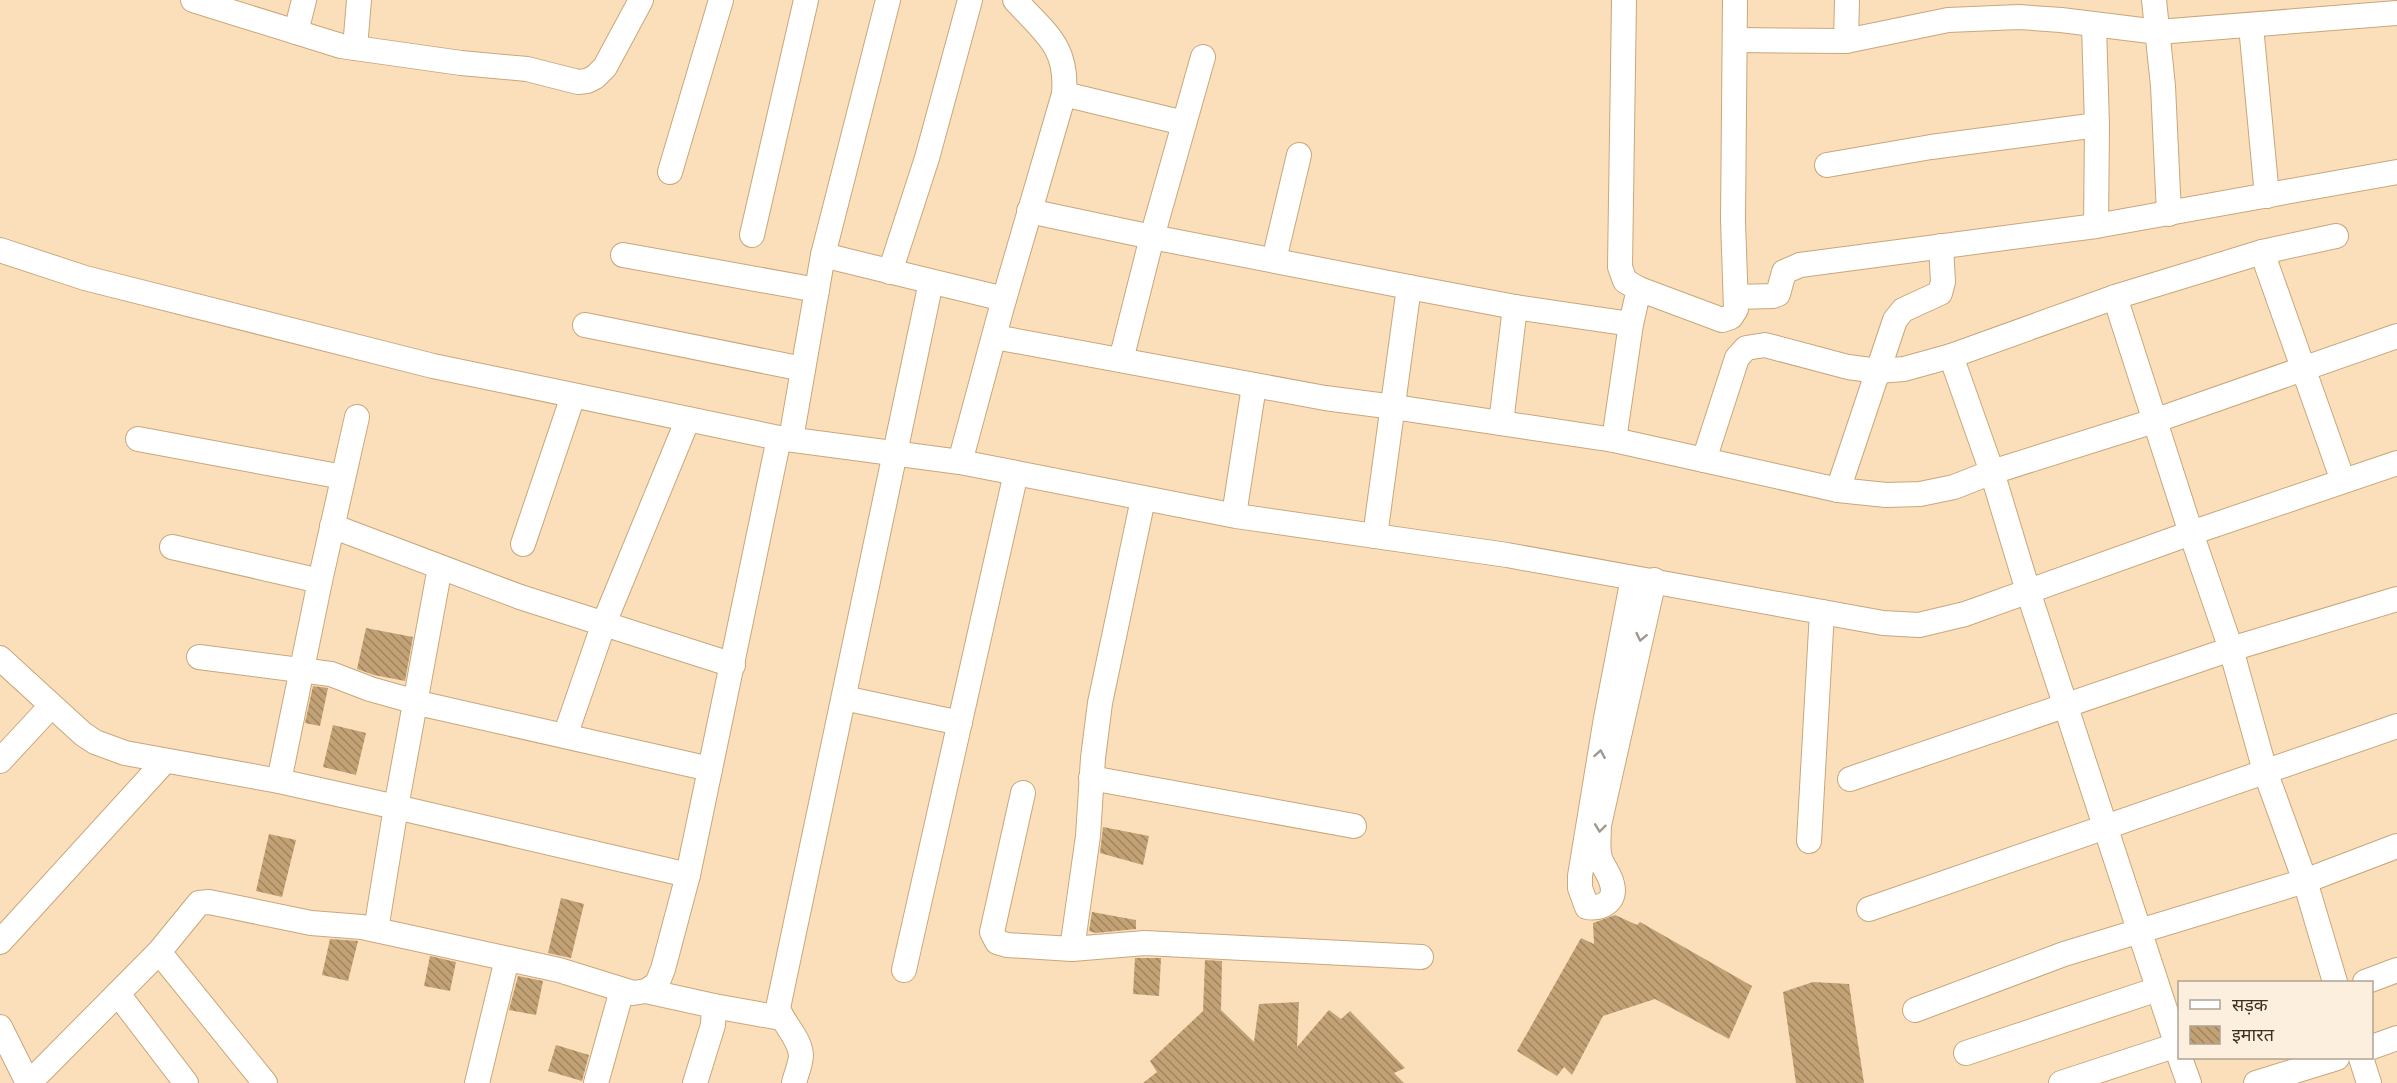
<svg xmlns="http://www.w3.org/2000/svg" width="2397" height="1083" viewBox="0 0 2397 1083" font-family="'Asap Condensed','Noto Sans Devanagari',sans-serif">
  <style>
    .building { fill: url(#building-back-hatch) }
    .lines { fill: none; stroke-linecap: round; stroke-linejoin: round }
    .minor-casing { stroke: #c8a77b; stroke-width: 26 }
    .minor { stroke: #fff; stroke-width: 24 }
    .oneway { stroke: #9e988e }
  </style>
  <defs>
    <pattern id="building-back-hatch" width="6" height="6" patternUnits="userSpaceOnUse" patternTransform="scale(1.5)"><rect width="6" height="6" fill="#c2a175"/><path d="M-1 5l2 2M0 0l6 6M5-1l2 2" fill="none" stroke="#9f845f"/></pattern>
  </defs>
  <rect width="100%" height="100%" fill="#fbdfba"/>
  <g class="building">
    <path d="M366 628 413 637 405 681 374 675 357 669Z"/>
    <path d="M313 686 328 688 320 726 305 723Z"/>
    <path d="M333 725 366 733 356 775 323 767Z"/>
    <path d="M1103 827 1149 836 1143 865 1100 853Z"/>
    <path d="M269 834 296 840 282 897 256 891Z"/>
    <path d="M561 898 584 904 571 958 548 953Z"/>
    <path d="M1092 912 1136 920V929L1096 933 1089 931Z"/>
    <path d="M1615 915 1637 925 1640 922 1752 986 1729 1039 1655 999 1603 1016 1572 1075 1564 1067 1557 1076 1517 1051 1581 938 1594 944 1593 923Z"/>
    <path d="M330 939 358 941 348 981 322 975Z"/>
    <path d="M430 956 456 962 450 991 424 986Z"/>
    <path d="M1135 958H1161L1159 996 1133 994Z"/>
    <path d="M1205 960 1222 961 1221 1010 1254 1042 1259 1004 1299 1002 1297 1047 1329 1010 1341 1019 1350 1011 1405 1068 1394 1073 1404 1083H1143L1157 1072 1150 1061 1203 1011Z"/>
    <path d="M518 976 543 981 536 1015 509 1010Z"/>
    <path d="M1813 982 1849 984 1864 1083H1796L1783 992Z"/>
    <path d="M556 1045 589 1055 582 1081 548 1071Z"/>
  </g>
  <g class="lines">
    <defs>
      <g id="minor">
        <path d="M193 0 341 46 461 63 527 69 578 82 587 81 595 77 605 67 641 0"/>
        <path d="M1624 0 1620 267 1625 281 1639 289 1722 320 1731 317 1736 309 1733 220 1735 0"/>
        <path d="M2154 0 2163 86 2169 214"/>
        <path d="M2094 25 2097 125 2096 226"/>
        <path d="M2251 26 2267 196"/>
        <path d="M296 32 304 0"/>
        <path d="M1736 40 1846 41 1948 20 2019 17 2061 20 2158 32 2397 13"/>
        <path d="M1846 41 1847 0"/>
        <path d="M355 48 359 0"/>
        <path d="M1064 94 1184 123"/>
        <path d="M1827 165 1931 147 2097 125"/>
        <path d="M670 172 721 0"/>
        <path d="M1029 211 1152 237 1409 287 1515 307 1631 324"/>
        <path d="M752 235 806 0"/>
        <path d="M0 250 85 278 433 366 779 438 960 462 1236 516 1507 555 1883 623 1919 625 1965 614 2191 533 2115 297"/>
        <path d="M2262 252 2343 481"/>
        <path d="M623 255 817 290"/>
        <path d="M823 255 1004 299"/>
        <path d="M1274 260 1299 155"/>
        <path d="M890 272 927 158 970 0"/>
        <path d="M1736 297 1773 296 1778 294 1784 272 1800 265 2096 226 2397 172"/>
        <path d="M585 325 803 369"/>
        <path d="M995 337 1325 398 1394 407 1614 440 1704 460"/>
        <path d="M1951 356 2115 297 2262 252 2336 236"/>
        <path d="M1121 360 1152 237 1203 57"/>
        <path d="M1501 423 1515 307"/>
        <path d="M138 439 343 477"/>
        <path d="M791 439 823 255 888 0"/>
        <path d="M1614 440 1631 324 1639 289"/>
        <path d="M960 462 1001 310 1064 94C1068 46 1045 33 1015 0"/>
        <path d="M1838 490 1895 320 1903 310 1940 293 1943 282 1941 246"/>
        <path d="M1143 499 1100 703 1093 758 1088 836 1072 949 1145 943 1421 957"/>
        <path d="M1234 515 1254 386"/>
        <path d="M332 526 520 597 733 665"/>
        <path d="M1375 536 1409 287"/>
        <path d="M523 544 573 396"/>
        <path d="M172 547 320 581"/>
        <path d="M1633 578 1606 718 1580 876V888L1587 907C1601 909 1617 902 1612 884 1610 875 1603 867 1600 858 1597 847 1599 836 1599 825L1654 580"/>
        <path d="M199 657 331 674 370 689 427 705 710 769"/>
        <path d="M0 658 83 734 95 742 125 753 279 781 396 807 688 875"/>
        <path d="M844 698 960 723"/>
        <path d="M565 736 604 623 688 419"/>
        <path d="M0 761 51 706"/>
        <path d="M1091 778 1354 826"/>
        <path d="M1850 779 2231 649 2397 599"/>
        <path d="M279 781 320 581 357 417"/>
        <path d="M1023 793 992 932 997 942 1007 945 1072 949"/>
        <path d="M1809 841 1822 612"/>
        <path d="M1869 909 2397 726"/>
        <path d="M376 930 396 807 440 567"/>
        <path d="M0 942 165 761"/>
        <path d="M159 952 265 1083"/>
        <path d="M904 970 1016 473"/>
        <path d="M2335 982 2305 881 2265 771 2231 649 2191 533 2397 463"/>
        <path d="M2365 982 2397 970"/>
        <path d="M646 991 714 1006 713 1025 695 1083"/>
        <path d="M118 994 186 1083"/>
        <path d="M714 1006 781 1018"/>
        <path d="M1915 1010 2064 954 2305 881 2397 846"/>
        <path d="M0 1027 28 1083"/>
        <path d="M2372 1047 2397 1038"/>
        <path d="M1966 1053 2158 989"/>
        <path d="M2180 1055 2028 591 1992 472 1951 356 1904 369 1878 371 1848 367 1765 345 1746 348 1737 358 1704 460 1838 490 1886 495 1920 494 1954 487 1992 472 2154 421 2397 336"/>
        <path d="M2180 1058 2189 1083"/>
        <path d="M2361 1058 2369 1083"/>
        <path d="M29 1083 159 952 199 903 209 902 224 905 311 923 362 927 559 970 633 993 646 991 657 984 663 969 688 875 779 438"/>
        <path d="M477 1083 507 959"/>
        <path d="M596 1083 622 990"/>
        <path d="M794 1083C796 1074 801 1064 801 1055 800 1038 783 1024 778 1008L931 282"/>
        <path d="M2061 1083 2180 1044"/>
        <path d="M2256 1083 2337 1058"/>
      </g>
    </defs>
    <use href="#minor" class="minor-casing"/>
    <use href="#minor" class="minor"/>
  </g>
  <defs><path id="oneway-chevron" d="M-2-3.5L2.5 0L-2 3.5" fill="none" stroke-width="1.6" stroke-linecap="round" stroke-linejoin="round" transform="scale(1.5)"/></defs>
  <g class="oneway">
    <use href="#oneway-chevron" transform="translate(1641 637) rotate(102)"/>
    <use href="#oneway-chevron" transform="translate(1600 754) rotate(-80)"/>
    <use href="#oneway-chevron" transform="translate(1600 828) rotate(97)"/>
  </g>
  <rect x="2178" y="981" width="195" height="78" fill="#fdefdd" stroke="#b0a391" stroke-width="1.5"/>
  <rect x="2190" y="1000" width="30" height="9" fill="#ffffff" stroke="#b0a391" stroke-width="1.5"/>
  <text x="2232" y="1011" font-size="18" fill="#3d301e">सड़क</text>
  <rect x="2190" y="1026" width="30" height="18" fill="url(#building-back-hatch)" stroke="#b0a391" stroke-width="1.5"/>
  <text x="2232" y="1041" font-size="18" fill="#3d301e">इमारत</text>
</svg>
